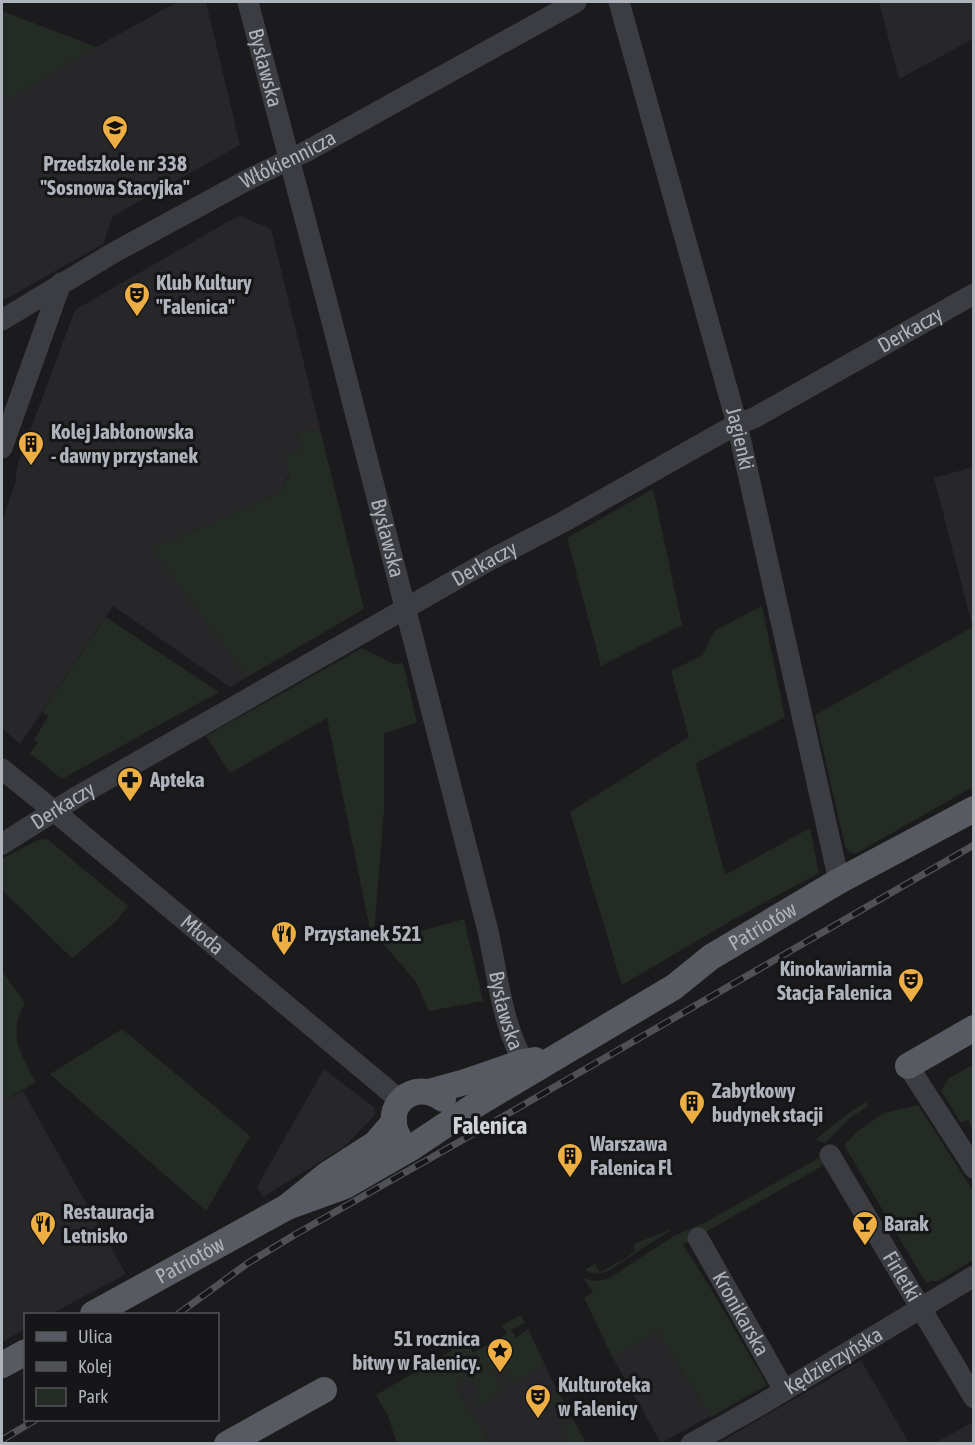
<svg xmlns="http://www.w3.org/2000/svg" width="975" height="1445" viewBox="0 0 975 1445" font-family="'Asap Condensed',sans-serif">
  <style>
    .built { fill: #27272a }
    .green { fill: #232b24 }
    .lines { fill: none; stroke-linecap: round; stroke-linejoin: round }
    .minor { stroke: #3c3d42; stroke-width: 21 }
    .major { stroke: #585a61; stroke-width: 26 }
    .rail-casing { stroke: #4f5157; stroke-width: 7 }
    .rail { stroke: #161618; stroke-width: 4.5; stroke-dasharray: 14; stroke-linecap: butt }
    .labels { text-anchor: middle; stroke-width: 6; stroke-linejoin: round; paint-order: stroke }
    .street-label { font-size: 21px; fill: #aeb3bc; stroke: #161618 }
    .poi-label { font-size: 21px; font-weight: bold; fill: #aeb3bc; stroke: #161618; text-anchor: start }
    .quarter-label { font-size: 24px; font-weight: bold; fill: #cfd2d8; stroke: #161618 }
  </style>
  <rect width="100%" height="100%" fill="#1b1b1d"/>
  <g class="built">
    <path d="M177 2H206L240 145 113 216 103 244 2 301V104L96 47Z"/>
    <path d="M879 2H973V39L899 79Z"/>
    <path d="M240 216 271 229 320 429 297 435 301 450 280 492 206 526 152 548 247 677 230 687 113 606 20 744 2 728V521L17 478 15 477 18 463 75 310 229 221Z"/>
    <path d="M973 467H974L973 628 934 478Z"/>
    <path d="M324 1069 374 1107 375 1115 344 1147 263 1197 257 1187Z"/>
    <path d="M23 1091 126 1274 51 1314H26L25 1329 2 1342V1102Z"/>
    <path d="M528 1329 557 1390 586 1443H490L438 1358 463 1344 469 1346 473 1353 512 1331 516 1338Z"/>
    <path d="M657 1332 710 1416 661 1443 613 1358Z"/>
    <path d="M861 1360 909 1443 717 1444Z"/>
    <path d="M973 1422V1443H935L959 1430Z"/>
  </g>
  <g class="green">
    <path d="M2 11 96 47 2 104Z"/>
    <path d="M320 429 364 609 247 677 151 548 206 526 280 492 290 474 285 454 301 450 297 434Z"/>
    <path d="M653 489 682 625 601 666 567 538Z"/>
    <path d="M762 606 785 717 696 763 725 875 810 828 819 873 734 919 622 985 570 812 689 737 671 671 703 655 714 631Z"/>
    <path d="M106 617 219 692 62 779 30 753 38 743 34 740 48 716 42 712Z"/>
    <path d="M973 627V787L855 854 850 852 845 846 815 715Z"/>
    <path d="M362 648 394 664 403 663 417 722 384 734V810L373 944 327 718 230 773 206 736Z"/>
    <path d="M47 839 128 906 115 922 72 958 2 890V859L38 840Z"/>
    <path d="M464 919 483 1001 429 1011 416 982 382 942Z"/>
    <path d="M2 971 25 1003C7 1034 21 1055 36 1082L2 1102Z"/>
    <path d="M122 1029 250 1136 206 1211 50 1074Z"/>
    <path d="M973 1065 974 1130H973L968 1120 961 1123 941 1091 949 1078Z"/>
    <path d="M866 1102 868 1106 850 1118 825 1143 815 1140 850 1112Z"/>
    <path d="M918 1105 973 1191V1260L938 1281H932L926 1283 844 1145 858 1131 884 1113Z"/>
    <path d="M819 1158 824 1165 683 1245 707 1282 767 1385 711 1417 657 1332 613 1358 584 1298 593 1292 583 1278 594 1281 608 1279 672 1237 706 1222Z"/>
    <path d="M674 1228 608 1271 596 1274 586 1271V1269L595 1264 600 1272 626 1258 635 1251 634 1244Z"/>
    <path d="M521 1315 525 1323 511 1330 516 1338 528 1329 544 1364 513 1385 500 1366 493 1372 505 1390 479 1407 473 1398 480 1393 471 1377 455 1386 490 1443H397L388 1416 376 1395 463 1344 469 1346 473 1353 507 1334 502 1325Z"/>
    <path d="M557 1390 572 1417 566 1421 549 1396Z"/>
    <path d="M574 1422 586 1443H571L562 1430Z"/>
  </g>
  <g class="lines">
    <g class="minor">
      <path id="s1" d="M248 2 330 314 488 931C498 977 503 1035 531 1073"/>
      <path id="s2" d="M619 2 737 424 839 881"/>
      <path id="s3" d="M2 320 113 253 251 178 307 151 576 2"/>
      <path d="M2 448 61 283"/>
      <path id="s4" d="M2 769 54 811 401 1101"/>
      <path id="s5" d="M2 844 78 796 251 697 490 560 563 522 737 424 754 418 974 294"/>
      <path d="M908 1066 974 1168"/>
      <path id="s6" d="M830 1155 974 1398"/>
      <path id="s7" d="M698 1238 784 1390"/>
      <path id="s8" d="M691 1444 762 1404 974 1276"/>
    </g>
    <g class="major">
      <path d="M908 1066 974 1028"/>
      <path d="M429 1092 465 1082 523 1062 535 1060"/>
      <path d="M399 1138C380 1107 414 1077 443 1099"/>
      <path id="s9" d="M287 1207 345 1186 411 1148 477 1104 674 987 711 957 839 881 974 809"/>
      <path id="s10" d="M93 1314 287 1207 328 1174 375 1144 394 1122"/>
      <path d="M2 1365 26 1352"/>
      <path d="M227 1444 324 1390"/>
    </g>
    <defs>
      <g id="rail">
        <path d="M178 1314 248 1263 296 1234 459 1142 974 845"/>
        <path d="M2 1440 35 1420"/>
      </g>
    </defs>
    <use href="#rail" class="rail-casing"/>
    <use href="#rail" class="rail"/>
  </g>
  <defs>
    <symbol id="school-pin" viewBox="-11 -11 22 30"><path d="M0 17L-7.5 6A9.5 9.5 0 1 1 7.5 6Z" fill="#edaf43" stroke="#161618"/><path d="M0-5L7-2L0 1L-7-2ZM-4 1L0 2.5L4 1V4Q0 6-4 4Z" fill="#111"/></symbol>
    <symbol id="theatre-pin" viewBox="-11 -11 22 30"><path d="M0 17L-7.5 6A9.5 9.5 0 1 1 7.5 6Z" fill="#edaf43" stroke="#161618"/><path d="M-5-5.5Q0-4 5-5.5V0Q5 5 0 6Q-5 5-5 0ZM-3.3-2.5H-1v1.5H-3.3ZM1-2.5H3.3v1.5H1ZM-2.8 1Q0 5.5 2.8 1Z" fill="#111"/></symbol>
    <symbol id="building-pin" viewBox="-11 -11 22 30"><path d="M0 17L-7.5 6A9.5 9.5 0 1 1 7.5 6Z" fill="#edaf43" stroke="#161618"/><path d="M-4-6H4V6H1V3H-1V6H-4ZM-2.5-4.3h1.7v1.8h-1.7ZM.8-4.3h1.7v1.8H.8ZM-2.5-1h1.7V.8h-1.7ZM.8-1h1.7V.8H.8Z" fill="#111"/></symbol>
    <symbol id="pharmacy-pin" viewBox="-11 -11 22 30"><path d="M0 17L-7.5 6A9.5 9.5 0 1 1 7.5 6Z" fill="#edaf43" stroke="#161618"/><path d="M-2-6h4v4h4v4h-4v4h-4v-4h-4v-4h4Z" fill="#111"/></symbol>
    <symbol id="restaurant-pin" viewBox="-11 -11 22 30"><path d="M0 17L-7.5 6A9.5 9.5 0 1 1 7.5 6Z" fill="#edaf43" stroke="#161618"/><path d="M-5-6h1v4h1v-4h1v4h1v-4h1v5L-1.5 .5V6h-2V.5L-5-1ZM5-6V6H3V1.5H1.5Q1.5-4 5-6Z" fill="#111"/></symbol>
    <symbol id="bar-pin" viewBox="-11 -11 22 30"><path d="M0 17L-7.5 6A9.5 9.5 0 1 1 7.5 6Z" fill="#edaf43" stroke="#161618"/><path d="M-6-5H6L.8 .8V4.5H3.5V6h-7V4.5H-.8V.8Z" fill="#111"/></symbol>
    <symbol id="sight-pin" viewBox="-11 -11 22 30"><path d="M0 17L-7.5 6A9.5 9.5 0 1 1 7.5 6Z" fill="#edaf43" stroke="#161618"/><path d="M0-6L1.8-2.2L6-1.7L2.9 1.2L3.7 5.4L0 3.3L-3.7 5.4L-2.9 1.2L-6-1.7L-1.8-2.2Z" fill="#111"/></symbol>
  </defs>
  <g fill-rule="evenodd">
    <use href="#school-pin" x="100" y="113" width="30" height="40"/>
    <use href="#theatre-pin" x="122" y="280" width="30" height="40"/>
    <use href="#building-pin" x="16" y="429" width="30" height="40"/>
    <use href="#pharmacy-pin" x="115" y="765" width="30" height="40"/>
    <use href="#restaurant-pin" x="269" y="919" width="30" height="40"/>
    <use href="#theatre-pin" x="896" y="966" width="30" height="40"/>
    <use href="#building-pin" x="677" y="1088" width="30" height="40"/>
    <use href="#building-pin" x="555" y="1141" width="30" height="40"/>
    <use href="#restaurant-pin" x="28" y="1209" width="30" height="40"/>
    <use href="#bar-pin" x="850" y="1209" width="30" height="40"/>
    <use href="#sight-pin" x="485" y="1336" width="30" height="40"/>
    <use href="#theatre-pin" x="523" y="1382" width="30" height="40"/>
  </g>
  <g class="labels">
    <g class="street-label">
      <text dy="7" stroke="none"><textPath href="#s1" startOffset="68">Bysławska</textPath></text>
      <text dy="7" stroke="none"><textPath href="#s3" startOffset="328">Włókiennicza</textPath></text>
      <text dy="7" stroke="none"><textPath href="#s5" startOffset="1044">Derkaczy</textPath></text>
      <text dy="7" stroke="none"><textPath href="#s2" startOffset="453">Jagienki</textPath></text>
      <text dy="7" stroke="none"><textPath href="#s1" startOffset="554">Bysławska</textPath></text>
      <text dy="7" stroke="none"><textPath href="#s5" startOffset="558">Derkaczy</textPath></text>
      <text dy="7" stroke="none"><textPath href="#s5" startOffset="72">Derkaczy</textPath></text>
      <text dy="7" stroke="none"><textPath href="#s9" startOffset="554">Patriotów</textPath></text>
      <text dy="7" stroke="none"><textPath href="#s4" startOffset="260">Młoda</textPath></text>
      <text dy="7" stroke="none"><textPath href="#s1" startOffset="1041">Bysławska</textPath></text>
      <text dy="7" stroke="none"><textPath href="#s10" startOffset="111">Patriotów</textPath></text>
      <text dy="7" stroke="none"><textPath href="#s6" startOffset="141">Firletki</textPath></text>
      <text dy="7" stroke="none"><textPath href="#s7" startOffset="87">Kronikarska</textPath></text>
      <text dy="7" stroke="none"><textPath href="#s8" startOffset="165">Kędzierzyńska</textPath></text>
    </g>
    <g class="poi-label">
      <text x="115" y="171" text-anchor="middle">Przedszkole nr 338<tspan x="115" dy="24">"Sosnowa Stacyjka"</tspan></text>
      <text x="156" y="290">Klub Kultury<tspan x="156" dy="24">"Falenica"</tspan></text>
      <text x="51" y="439">Kolej Jabłonowska<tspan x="51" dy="24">- dawny przystanek</tspan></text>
      <text x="150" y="787">Apteka</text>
      <text x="304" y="941">Przystanek 521</text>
      <text x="892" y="976" text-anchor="end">Kinokawiarnia<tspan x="892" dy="24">Stacja Falenica</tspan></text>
      <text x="712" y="1098">Zabytkowy<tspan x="712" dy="24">budynek stacji</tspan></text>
      <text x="590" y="1151">Warszawa<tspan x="590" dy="24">Falenica Fl</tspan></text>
      <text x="63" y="1219">Restauracja<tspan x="63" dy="24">Letnisko</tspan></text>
      <text x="884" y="1231">Barak</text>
      <text x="480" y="1346" text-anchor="end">51 rocznica<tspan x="480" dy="24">bitwy w Falenicy.</tspan></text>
      <text x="558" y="1392">Kulturoteka<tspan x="558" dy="24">w Falenicy</tspan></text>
    </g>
    <g class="quarter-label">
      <text x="490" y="1134">Falenica</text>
    </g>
  </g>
  <rect width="975" height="1445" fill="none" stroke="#aeb3bc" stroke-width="6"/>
  <rect x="24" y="1313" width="195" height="108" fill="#161618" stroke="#53555a" stroke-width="1.5"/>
  <rect x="36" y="1332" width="30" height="9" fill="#585a61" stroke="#53555a" stroke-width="1.5"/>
  <text x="78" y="1343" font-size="18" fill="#aeb3bc">Ulica</text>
  <rect x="36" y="1362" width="30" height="9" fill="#4f5157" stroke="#53555a" stroke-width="1.5"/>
  <text x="78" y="1373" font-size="18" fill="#aeb3bc">Kolej</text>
  <rect x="36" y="1388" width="30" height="18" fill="#232b24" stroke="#53555a" stroke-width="1.5"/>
  <text x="78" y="1403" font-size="18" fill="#aeb3bc">Park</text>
</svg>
